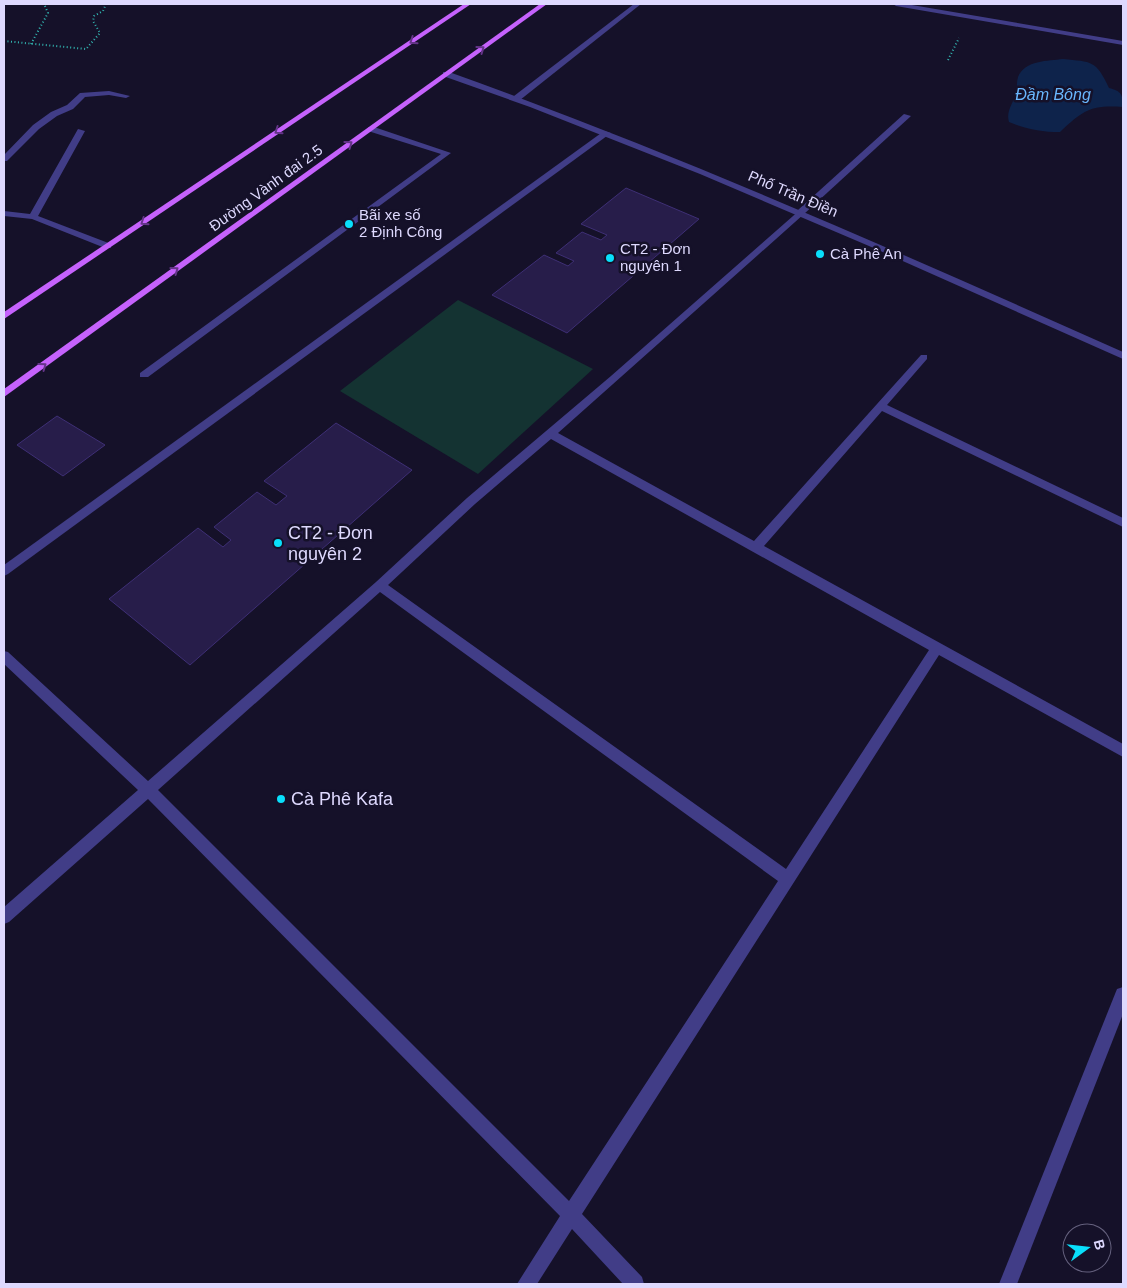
<svg xmlns="http://www.w3.org/2000/svg" width="1127" height="1288" viewBox="0 0 1127 1288" font-family="Arial,sans-serif">
  <style>
    .green { fill: #143332 }
    .water { fill: #0e234b }
    .building { fill: #271d4a; stroke: #3e2f75 }
    .lines { fill: none; stroke-linecap: round; stroke-linejoin: round }
    .path { stroke: #32b9b4; stroke-width: 2; stroke-dasharray: 1 2.5; stroke-linecap: butt }
    .service { fill: #413d87; fill-rule: evenodd }
    .minor { fill: #413d87; fill-rule: evenodd }
    .tertiary { fill: #413d87; fill-rule: evenodd }
    .primary { fill: #c562fc; fill-rule: evenodd }
    .oneway { stroke: #643588 }
    .poi-dot { fill: #09dffb; stroke: #151129; stroke-width: 2 }
    .labels { text-anchor: middle; stroke-width: 5; stroke-linejoin: round; paint-order: stroke }
    .far-street-label { font-size: 15px; fill: #ded9fe; stroke: #151129 }
    .far-poi-label { font-size: 15px; fill: #ded9fe; stroke: #151129; text-anchor: start }
    .far-water-label { font-size: 16px; font-style: italic; fill: #69b6fd; stroke: #151129 }
    .poi-label { font-size: 18px; fill: #ded9fe; stroke: #151129; text-anchor: start }
  </style>
  <rect width="100%" height="100%" fill="#151129"/>
  <path class="green" d="M458 300 593 369 478 474 340 391Z"/>
  <path class="water" d="M1063 59C1092 62 1096 60 1109 88 1121 91 1123 94 1123 107 1090 105 1084 110 1060 132 1041 132 1026 129 1009 122 1006 112 1012 105 1015 96 1018 90 1016 83 1018 77 1025 60 1048 61 1063 59Z"/>
  <g class="building">
    <path d="M626 188 699 219 567 333 492 295 544 255 568 266 574 261 556 253 582 232 601 240 607 235 581 224Z"/>
    <path d="M57 416 105 445 63 476 17 445Z"/>
    <path d="M336 423 412 470 190 665 109 599 198 528 223 547 231 540 214 527 257 492 276 505 287 496 264 481Z"/>
  </g>
  <g class="lines">
    <g class="path">
      <path d="M4 41 86 49 100 33 93 21 94 16 103 11 106 4"/>
      <path d="M31 44 48 13 44 4"/>
      <path d="M948 60 959 38"/>
    </g>
    <g class="service">
      <path d="M634 4H641L520 100H514V96Z"/>
      <path d="M893 4H906L1123 41V45L896 6Z"/>
      <path d="M109 91 130 96 126 98 109 95 85 97 73 109 57 116 39 129 7 161H4V155L33 125 51 112 67 105 80 93Z"/>
      <path d="M904 114 911 116 804 214H798V210Z"/>
      <path d="M368 127H374L451 153 148 377H140V373L441 154 368 131Z"/>
      <path d="M78 129 85 131 38 216 111 244V248H105L32 219 4 216V211L30 214Z"/>
    </g>
    <g class="minor">
      <path d="M604 131 611 133 8 574 4 576V565Z"/>
      <path d="M801 209 804 210V214L558 433 754 541 921 355H927V359L887 405 1123 518V527L882 411 764 546 1123 744V757L939 655 582 1214 642 1277 644 1284H623L572 1229 537 1284H517L560 1216 148 799 9 922 4 924V907L138 790 4 664V651L8 652 148 781 376 582 467 498 611 376ZM551 439 929 650 786 869 388 585 475 504ZM380 592 778 881 569 1201 158 790Z"/>
      <path d="M1123 987V1014L1017 1284H999L1117 989Z"/>
    </g>
    <path class="tertiary" d="M443 72H449C678 154 901 253 1123 352V359L869 246 700 174 530 107 443 76Z"/>
    <g class="primary">
      <path d="M464 4H471L4 319V312Z"/>
      <path d="M540 4H547L4 397V389Z"/>
    </g>
  </g>
  <defs><path id="oneway-chevron" d="M-2-3.5L2.5 0L-2 3.5" fill="none" stroke-width="1.6" stroke-linecap="round" stroke-linejoin="round" transform="scale(1.25)"/></defs>
  <g class="oneway">
    <use href="#oneway-chevron" transform="translate(413 41) rotate(146)"/>
    <use href="#oneway-chevron" transform="translate(481 49) rotate(-36)"/>
    <use href="#oneway-chevron" transform="translate(278 131) rotate(146)"/>
    <use href="#oneway-chevron" transform="translate(349 144) rotate(-36)"/>
    <use href="#oneway-chevron" transform="translate(144 222) rotate(146)"/>
    <use href="#oneway-chevron" transform="translate(175 270) rotate(-36)"/>
    <use href="#oneway-chevron" transform="translate(43 366) rotate(-36)"/>
  </g>
  <g class="poi-dot">
    <circle cx="349" cy="224" r="5"/>
    <circle cx="820" cy="254" r="5"/>
    <circle cx="610" cy="258" r="5"/>
    <circle cx="278" cy="543" r="5"/>
    <circle cx="281" cy="799" r="5"/>
  </g>
  <g class="labels">
    <g class="far-street-label">
      <text transform="translate(266 188) rotate(-36)" y="5">Đường Vành đai 2.5</text>
      <text transform="translate(793 194) rotate(23)" y="5">Phố Trần Điền</text>
    </g>
    <g class="far-poi-label">
      <text x="359" y="220">Bãi xe số<tspan x="359" dy="17">2 Định Công</tspan></text>
      <text x="620" y="254">CT2 - Đơn<tspan x="620" dy="17">nguyên 1</tspan></text>
      <text x="830" y="259">Cà Phê An</text>
    </g>
    <g class="far-water-label">
      <text x="1053" y="100">Đầm Bông</text>
    </g>
    <g class="poi-label">
      <text x="288" y="539">CT2 - Đơn<tspan x="288" dy="21">nguyên 2</tspan></text>
      <text x="291" y="805">Cà Phê Kafa</text>
    </g>
  </g>
  <rect width="1127" height="1288" fill="none" stroke="#ded9fe" stroke-width="10"/>
  <g transform="translate(1087 1248) rotate(75)"><circle r="24" fill="#151129" stroke="#65617e"/>
  <path d="M0-4L9 19L0 12L-9 19Z" fill="#09dffb"/>
  <text y="-8" font-size="14" font-weight="bold" text-anchor="middle" fill="#ded9fe">B</text>
  </g>
</svg>
